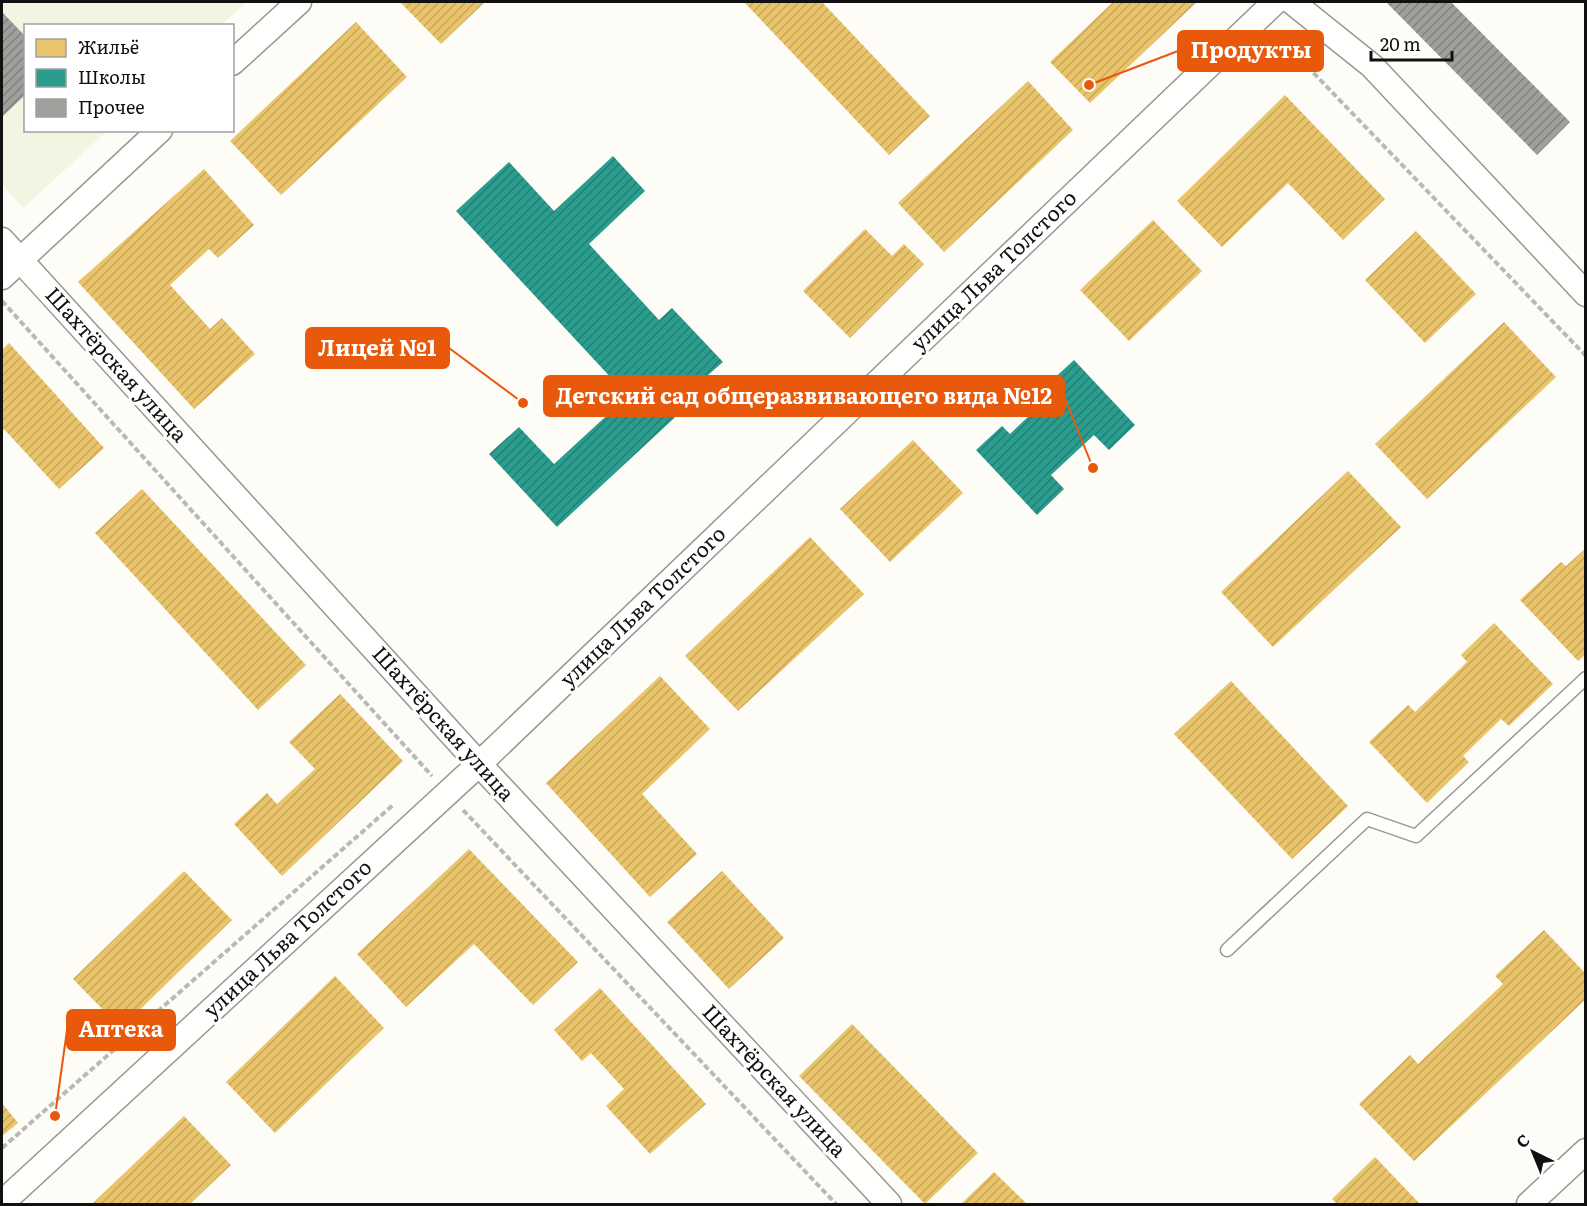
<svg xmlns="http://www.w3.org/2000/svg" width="1587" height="1206" viewBox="0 0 1587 1206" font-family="Literata,serif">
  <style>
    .pitch { fill: #f0f6e1 }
    .homes { fill: url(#homes-hatch) }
    .schools { fill: url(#schools-hatch) }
    .building { fill: url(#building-hatch) }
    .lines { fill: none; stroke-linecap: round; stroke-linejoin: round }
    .service-casing { stroke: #979795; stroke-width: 15 }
    .minor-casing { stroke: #979795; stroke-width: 27 }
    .path { stroke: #b9b9b8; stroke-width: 4; stroke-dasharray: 6 3; stroke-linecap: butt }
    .service { stroke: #fffffe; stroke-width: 12 }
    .minor { stroke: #fffffe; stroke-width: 24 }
    .labels { text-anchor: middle; stroke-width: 6; stroke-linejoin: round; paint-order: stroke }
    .street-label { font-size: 21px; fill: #111; stroke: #fff }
    .leader { fill: none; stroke: #e8590c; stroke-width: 2 }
    .callout-dot { fill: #e8590c; stroke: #fff; stroke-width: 2 }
    .callout { fill: #e8590c; stroke: #e8590c; stroke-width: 2 }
    .callout-label { font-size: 22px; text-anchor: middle; font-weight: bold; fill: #fff }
  </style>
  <defs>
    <pattern id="homes-hatch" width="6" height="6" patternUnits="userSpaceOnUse" patternTransform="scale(1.5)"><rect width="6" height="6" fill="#e9c46a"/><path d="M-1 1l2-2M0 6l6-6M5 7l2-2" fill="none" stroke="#c7a75b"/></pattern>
    <pattern id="schools-hatch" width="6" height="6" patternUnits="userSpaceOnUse" patternTransform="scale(1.5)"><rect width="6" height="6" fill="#2a9d8f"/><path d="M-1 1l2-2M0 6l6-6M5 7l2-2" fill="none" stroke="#237f73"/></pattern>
    <pattern id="building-hatch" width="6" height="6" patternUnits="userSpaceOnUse" patternTransform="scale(1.5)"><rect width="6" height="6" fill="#a19f9c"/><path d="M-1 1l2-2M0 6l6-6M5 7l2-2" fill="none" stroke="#82807e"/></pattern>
  </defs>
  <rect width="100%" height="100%" fill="#fdfcf7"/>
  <path class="pitch" d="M2 2H247L221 25 26 26V130L107 131 23 208 2 184Z"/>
  <g class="homes">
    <path d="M400 2H485L441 44Z"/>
    <path d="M744 2H822L930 116 889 155Z"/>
    <path d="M1113 2H1197L1090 103 1050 62Z"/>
    <path d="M356 22 407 77 281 195 230 141Z"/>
    <path d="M1028 81 1073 130 944 252 898 203Z"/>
    <path d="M1285 95 1385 199 1343 240 1288 183 1222 247 1177 201Z"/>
    <path d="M204 169 254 225 218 258 209 249 170 285 210 329 222 318 255 354 194 409 78 282Z"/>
    <path d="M1153 220 1202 271 1129 341 1080 290Z"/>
    <path d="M865 229 892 256 904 244 924 264 850 338 803 291Z"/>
    <path d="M1416 231 1476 294 1425 343 1365 280Z"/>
    <path d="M1504 322 1556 377 1427 499 1375 444Z"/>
    <path d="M9 343 104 448 59 489 4 429 2 431V350Z"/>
    <path d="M913 440 963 493 890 562 840 509Z"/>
    <path d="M1348 471 1401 527 1273 647 1221 592Z"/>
    <path d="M142 489 306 665 258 710 95 533Z"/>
    <path d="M810 537 864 594 738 711 685 656Z"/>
    <path d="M1586 548V654L1578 661 1520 600 1561 562 1566 566Z"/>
    <path d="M1494 623 1553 684 1509 726 1501 719 1463 756 1469 762 1427 803 1369 742 1408 705 1415 712 1467 662 1461 655Z"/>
    <path d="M660 676 710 729 642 794 697 854 650 897 546 783Z"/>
    <path d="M1231 681 1348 806 1292 859 1174 734Z"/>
    <path d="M340 694 403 761 282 876 234 824 267 793 277 804 315 769 289 742Z"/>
    <path d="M469 849 578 962 533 1005 474 944 406 1007 357 954Z"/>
    <path d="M184 871 232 920 121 1028 73 979Z"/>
    <path d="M722 871 784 938 729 989 667 922Z"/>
    <path d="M1544 930 1586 974V999L1414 1161 1359 1104 1410 1055 1418 1064 1503 984 1495 976Z"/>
    <path d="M335 976 384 1028 275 1133 226 1082Z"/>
    <path d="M600 988 706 1104 650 1154 606 1106 624 1089 591 1053 582 1061 554 1030Z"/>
    <path d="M852 1024 978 1153 925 1204 799 1076Z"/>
    <path d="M2 1103 18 1123 2 1136Z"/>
    <path d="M184 1116 231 1165 190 1204H92Z"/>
    <path d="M1375 1157 1420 1204H1337L1332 1199Z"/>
    <path d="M994 1172 1027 1204H961Z"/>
  </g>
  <g class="schools">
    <path d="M613 156 645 191 589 244 659 320 672 308 723 362 707 376 713 382 557 527 489 454 519 427 554 464 628 396 456 211 509 162 554 211Z"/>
    <path d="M1074 360 1135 425 1109 450 1094 435 1051 475 1064 489 1037 515 976 450 1002 426 1010 434 1057 389 1050 382Z"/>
  </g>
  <g class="building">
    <path d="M1386 2H1451L1570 122 1537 155Z"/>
    <path d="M2 12 26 37V94L2 117Z"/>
  </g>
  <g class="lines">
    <defs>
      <path id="service" d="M1227 950 1367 819 1416 836 1586 678"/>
      <g id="minor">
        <path d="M1292 2 1372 66 1586 294"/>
        <path d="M232 63 299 2"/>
        <path d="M2 240 479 764 889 1204"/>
        <path d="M2 277 160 130"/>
        <path d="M2 1203 479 764 1275 2"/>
        <path d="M1529 1204 1586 1151"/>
      </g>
    </defs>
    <use href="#service" class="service-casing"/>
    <use href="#minor" class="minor-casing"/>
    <g class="path">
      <path d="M1276 34 1586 356"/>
      <path d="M2 301 432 776"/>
      <path d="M463 810 836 1204"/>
      <path d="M2 1148 393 805"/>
    </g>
    <use href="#service" class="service"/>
    <use href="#minor" class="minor"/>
  </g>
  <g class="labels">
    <g class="street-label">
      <text transform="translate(994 271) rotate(-44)" y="7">улица Льва Толстого</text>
      <text transform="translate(116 365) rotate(48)" y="7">Шахтёрская улица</text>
      <text transform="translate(643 607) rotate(-44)" y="7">улица Льва Толстого</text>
      <text transform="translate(443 724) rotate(48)" y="7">Шахтёрская улица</text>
      <text transform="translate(288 939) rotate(-43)" y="7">улица Льва Толстого</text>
      <text transform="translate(774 1081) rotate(47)" y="7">Шахтёрская улица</text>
    </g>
  </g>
  <path class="leader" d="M1089 85L1178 51M523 403L449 348M1093 468L1064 396M55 1116L67 1030"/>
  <g class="callout-dot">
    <circle cx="1089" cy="85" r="6"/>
    <circle cx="523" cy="403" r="6"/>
    <circle cx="1093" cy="468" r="6"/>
    <circle cx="55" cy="1116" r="6"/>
  </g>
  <g class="callout">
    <rect x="1178" y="31" width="145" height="40" rx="6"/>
    <rect x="306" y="328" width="143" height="40" rx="6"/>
    <rect x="544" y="376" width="520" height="40" rx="6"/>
    <rect x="67" y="1010" width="108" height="40" rx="6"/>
  </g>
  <g class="callout-label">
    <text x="1251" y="58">Продукты</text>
    <text x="377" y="356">Лицей №1</text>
    <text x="804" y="404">Детский сад общеразвивающего вида №12</text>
    <text x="121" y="1037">Аптека</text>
  </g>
  <rect width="1587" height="1206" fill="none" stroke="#111111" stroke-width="6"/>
  <rect x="24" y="24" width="210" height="108" fill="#ffffff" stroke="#a0a0a0" stroke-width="1.5"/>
  <rect x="36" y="39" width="30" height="18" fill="#e9c46a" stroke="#a0a0a0" stroke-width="1.5"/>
  <text x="78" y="54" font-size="18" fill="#111111">Жильё</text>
  <rect x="36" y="69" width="30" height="18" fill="#2a9d8f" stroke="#a0a0a0" stroke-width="1.5"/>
  <text x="78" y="84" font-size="18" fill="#111111">Школы</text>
  <rect x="36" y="99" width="30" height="18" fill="#a19f9c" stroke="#a0a0a0" stroke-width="1.5"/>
  <text x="78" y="114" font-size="18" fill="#111111">Прочее</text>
  <g transform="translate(1533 1152) rotate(317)" stroke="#ffffff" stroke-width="4.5" paint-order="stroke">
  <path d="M0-4.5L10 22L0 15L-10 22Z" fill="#111111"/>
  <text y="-9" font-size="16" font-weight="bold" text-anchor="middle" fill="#111111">С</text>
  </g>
  <path d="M1371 51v9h81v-9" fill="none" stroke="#111111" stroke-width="3"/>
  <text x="1380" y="51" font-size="18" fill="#111111" stroke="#ffffff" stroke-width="4.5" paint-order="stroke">20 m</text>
</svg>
